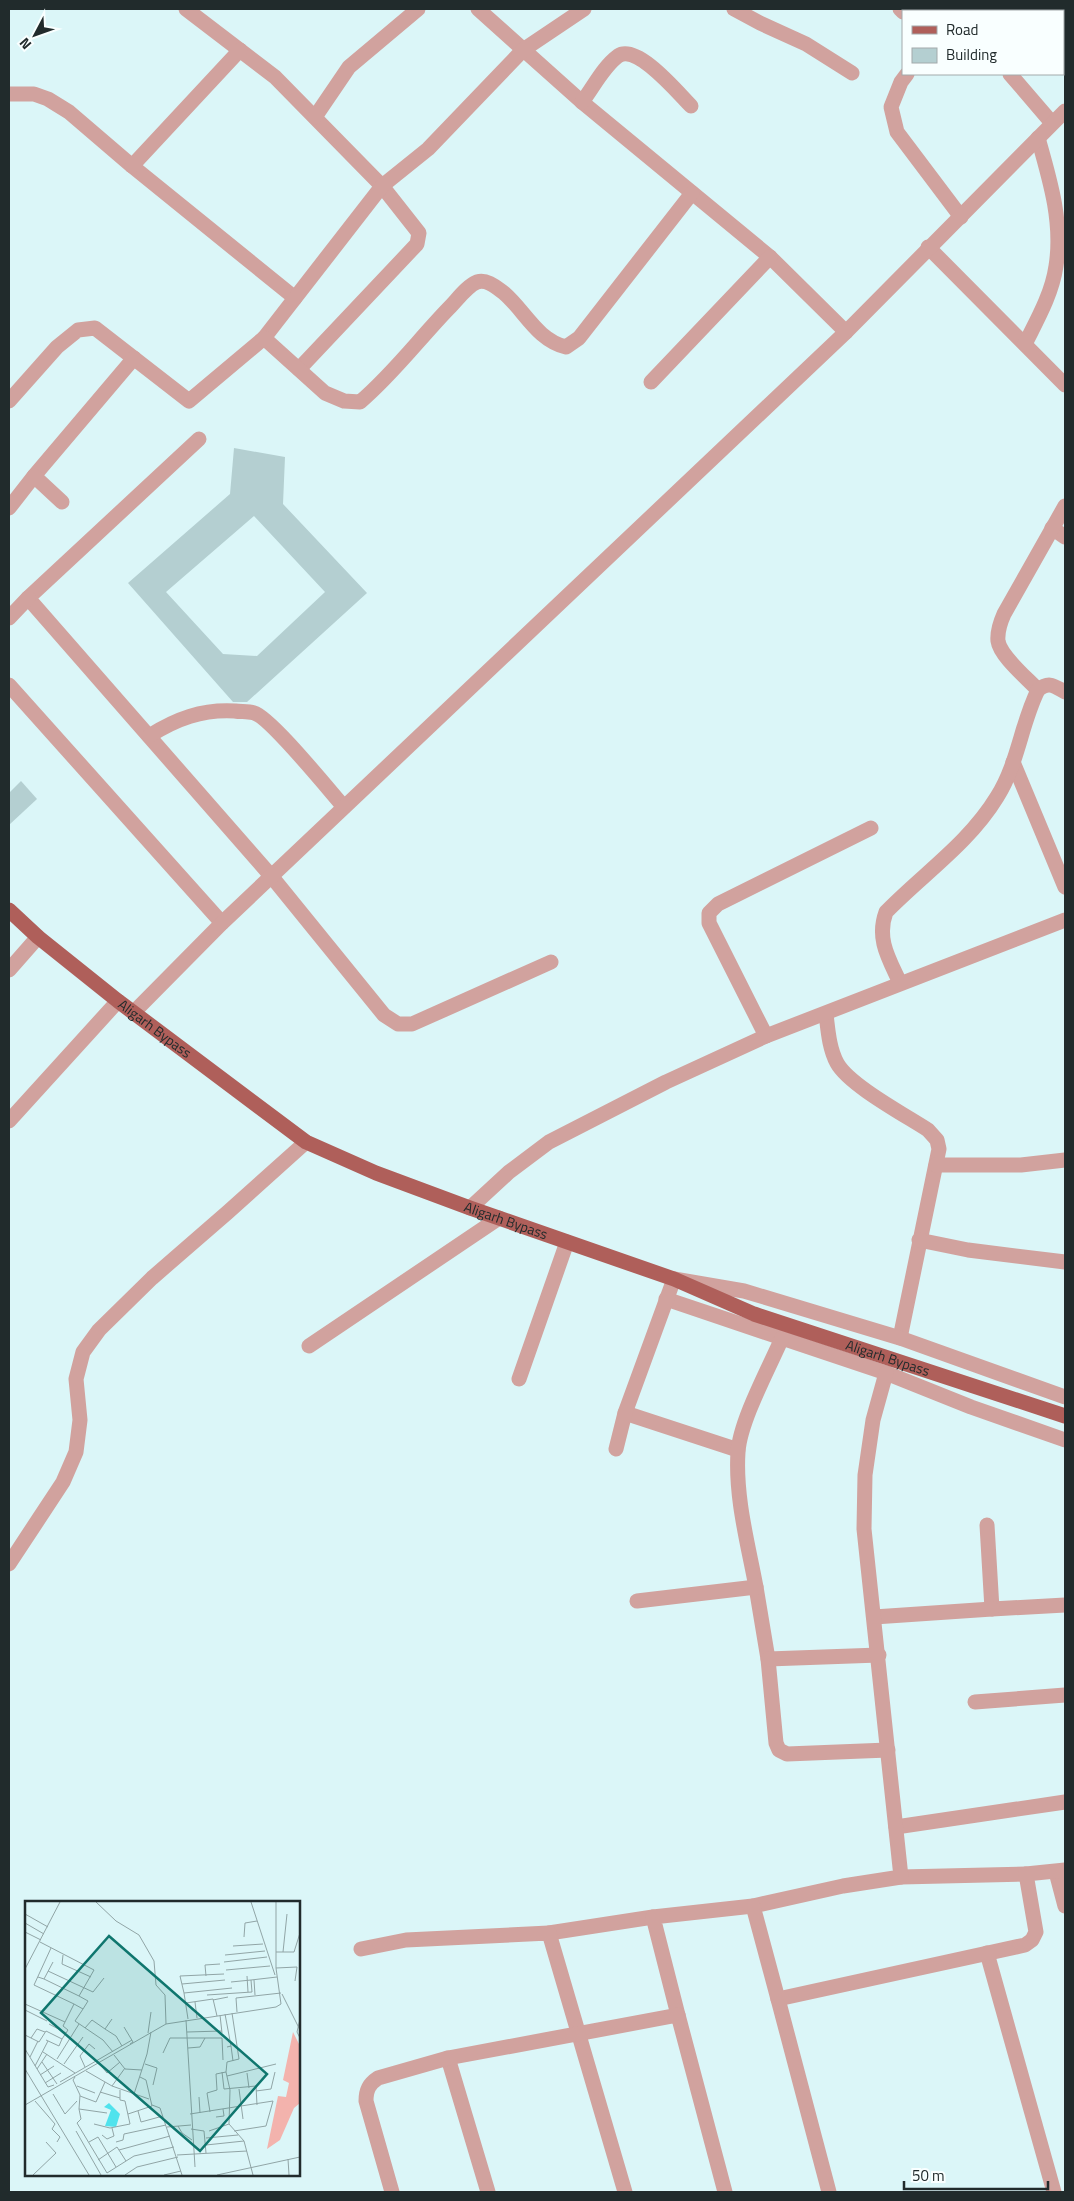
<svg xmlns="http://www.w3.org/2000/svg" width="1074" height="2201" viewBox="0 0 1074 2201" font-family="'Titillium Web',sans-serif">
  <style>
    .building { fill: #b4cfd1; fill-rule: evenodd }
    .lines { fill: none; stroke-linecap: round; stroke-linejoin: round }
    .minor { stroke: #d1a29e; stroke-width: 15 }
    .major { stroke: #af5f5a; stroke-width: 15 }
    .labels { text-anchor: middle; stroke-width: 4.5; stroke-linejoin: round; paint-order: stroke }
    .street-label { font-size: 14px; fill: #212b2c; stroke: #f9ffff }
    .inset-road { fill: none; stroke: #91a5a6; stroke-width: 1 }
    .view { fill: #0f766e; fill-opacity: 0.15; stroke: #0f766e; stroke-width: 2.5 }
    .inset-edge { fill: none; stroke: #212b2c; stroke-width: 2.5 }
  </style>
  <rect width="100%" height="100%" fill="#dbf6f8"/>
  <g class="building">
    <path d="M234 448 285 457 283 504 367 593 247 702H233L128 583 230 494ZM254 516 325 592 257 656 223 654 166 592Z"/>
    <path d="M21 781 37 799 9 825V793Z"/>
  </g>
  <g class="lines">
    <g class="minor">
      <path d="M186 9 275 77 382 186 419 233 417 244 299 369"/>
      <path d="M478 9 582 102 770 257 846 332"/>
      <path d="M734 9 760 23 806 44 852 73"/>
      <path d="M900 9 903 12"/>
      <path d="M966 11 968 9"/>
      <path d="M907 74 901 82 891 107 897 132 961 217"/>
      <path d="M1010 74 1052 123"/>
      <path d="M9 94H34L48 99 69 112 132 166 295 298"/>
      <path d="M582 102C593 88 603 67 618 56 637 43 678 93 691 106"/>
      <path d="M315 117 349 67 418 9"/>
      <path d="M132 166 240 50"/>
      <path d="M928 247 1065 385"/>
      <path d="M264 338 382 186 428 149 523 50 584 9"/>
      <path d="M1025 344C1037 320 1052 294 1056 266 1063 223 1050 180 1038 138"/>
      <path d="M651 382 770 257"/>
      <path d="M9 401 57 347 78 330 95 328 189 401 264 338 325 393 344 401 360 402C393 374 419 339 449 308 457 300 467 286 477 282 487 279 496 287 504 293 525 311 537 340 566 347L579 338 692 193"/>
      <path d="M199 439 28 598 272 877 384 1015 398 1024H412L551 962"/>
      <path d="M34 476 134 358"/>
      <path d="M9 508 34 476 62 502"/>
      <path d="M1052 528 1065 537"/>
      <path d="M9 618 28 598"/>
      <path d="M9 685 222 923"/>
      <path d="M1038 690C1027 678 1000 656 998 641 997 631 1000 623 1004 614L1065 506"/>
      <path d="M149 736C176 719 202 709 235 711 241 712 248 711 254 713 270 717 329 790 344 807"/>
      <path d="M1013 762 1065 887"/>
      <path d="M9 970 38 937"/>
      <path d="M900 983C889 959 876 939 886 912 923 874 969 843 997 797 1018 764 1021 724 1038 690 1049 681 1054 686 1065 692"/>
      <path d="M134 1012 222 923 846 332 1065 111"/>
      <path d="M826 1014C828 1030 829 1048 837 1063 849 1085 905 1115 928 1130L937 1140 939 1149 900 1338"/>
      <path d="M766 1036 709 923V913L718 904 871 828"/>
      <path d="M9 1121 118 1001"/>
      <path d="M936 1165H1021L1065 1160"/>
      <path d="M470 1208 509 1172 549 1142 666 1082 766 1036 1065 920"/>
      <path d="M919 1240 968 1250 1065 1262"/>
      <path d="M666 1299 886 1373 971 1407 1065 1440"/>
      <path d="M309 1346 499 1218"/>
      <path d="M519 1379 567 1242"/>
      <path d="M625 1413 738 1450"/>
      <path d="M616 1449 625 1413 674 1279 744 1291 900 1338 1065 1397"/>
      <path d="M987 1525 992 1609 1065 1605"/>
      <path d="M9 1564 63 1482 76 1452 80 1420 76 1379 83 1352 99 1330 152 1278 228 1212 306 1142"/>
      <path d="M756 1587 768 1659 776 1743 779 1750 787 1754 888 1750"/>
      <path d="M637 1601 756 1587C748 1544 735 1497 738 1452 740 1421 769 1368 782 1338"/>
      <path d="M874 1617 992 1609"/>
      <path d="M768 1659 879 1655"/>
      <path d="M975 1702 1065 1695"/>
      <path d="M896 1827 1065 1802"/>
      <path d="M1056 1872 1065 1906"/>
      <path d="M901 1877 1026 1874"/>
      <path d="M753 1906 843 1886 901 1877 864 1529 865 1475 873 1420 886 1373"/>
      <path d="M549 1933 653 1917"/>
      <path d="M361 1949 406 1940 549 1933 625 2192"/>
      <path d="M987 1953 1054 2192"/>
      <path d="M778 1999 829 2192"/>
      <path d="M678 2015 653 1917 753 1906 778 1999 1025 1945 1032 1940 1036 1932 1026 1874 1065 1870"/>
      <path d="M448 2058 488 2192"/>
      <path d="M392 2192 366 2101C366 2090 369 2084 378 2078L448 2058 678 2015 725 2192"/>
    </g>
    <path class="major" id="s1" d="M9 910 38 937 118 1001 306 1142 376 1173 470 1208 674 1279 754 1314 1065 1416"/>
  </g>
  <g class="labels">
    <g class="street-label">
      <text dy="5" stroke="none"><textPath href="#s1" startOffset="188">Aligarh Bypass</textPath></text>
      <text dy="5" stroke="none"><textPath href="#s1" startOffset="592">Aligarh Bypass</textPath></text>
      <text dy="5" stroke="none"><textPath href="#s1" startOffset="998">Aligarh Bypass</textPath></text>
    </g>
  </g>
  <g transform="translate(25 1901)">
    <rect width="275" height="275" fill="#dbf6f8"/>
    <path d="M268 131 275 145V202L269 207 255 239 242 248 253 195 261 196 264 182 258 179Z" fill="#f3b3ad"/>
    <path d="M84 202 95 213 91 226 80 225 86 209 79 206Z" fill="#50e3ed"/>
    <path class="inset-road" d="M71 1 91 20 114 34 129 60 131 84 140 94 141 123M226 1 250 74M0 13 23 26M0 22 19 33M0 31 16 39M219 36 220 22 232 20M15 41 69 69 54 95 19 78M208 45 238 43M26 47 9 84 49 103M251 51H269L275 32M258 51 262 13M38 54 37 63 66 76M200 54 240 50M199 61 242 56M251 67 272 66 270 80M0 68 35 1M201 69 245 65M23 70 68 91 79 77M181 75 180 64 195 63M222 75 223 91M13 76 19 78 28 61M229 79 230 94M206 81 226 79M157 83 200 79M159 92 155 75 199 73M257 93 275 129M182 94 227 91 226 79 252 76M188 99 203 96M170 101 172 117M161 102 188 98 192 115M0 103 40 121M58 108 50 120 78 139 88 151M0 109 22 120M212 111 211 97 256 92M200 113 206 145 202 146M195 114 197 132M87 118 80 128 91 135 97 145M163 118 159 92 207 87M275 118 272 131 275 137M161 119 170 266M24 123 41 132M99 126 108 141 105 143M60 127 67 119 80 128M162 131 197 130M41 132 43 129 38 125 49 103 58 108 63 100 54 95M123 132 126 111M0 134 14 141 21 130 37 138 41 132M6 137 12 128 20 131M21 139 34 145 37 138M206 145 208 160M163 147 175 146 180 137M0 148 23 186 29 184M18 151 50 172M138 152 145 137H197L198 159M89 154 100 168 117 169M5 156 13 140M32 158 54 123M17 161 32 183M74 162 82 172 95 161M39 163 58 136M120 163 132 167 128 184M10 165 23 140M60 166 55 155 64 143 70 148M0 168 64 274M12 168 22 153M61 170 87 185 124 198M197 171 199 188 231 185 232 204M201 171 205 189 204 223 219 240 228 274M222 172 224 187M15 174 29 165M202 175 251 163M50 176 48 179 55 194 54 208 82 212M35 181 107 139M20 182 36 172M52 185 70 192M87 185 100 167M214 188 218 218M231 190 246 188 250 171M75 191 95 197M28 193 40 213 52 200M109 193 122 153 126 131M55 195 71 201 80 181M174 196 175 212M10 200 30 223 27 228 35 236 32 241M0 204 141 123 251 106 256 103 251 67V1M127 204 135 207 157 274M54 208 56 218 52 222 82 272 109 255 149 246M113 210 116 221 138 215M185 211 182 192 192 189 191 173 201 171 202 161 214 158 207 112M103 213 127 205 121 179 115 176M165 213 248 200 241 225 209 230M191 216 199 215 198 208M69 223 85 227 105 223 100 200 95 199V189M153 225 157 232 167 239M142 226 166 224M166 228 179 230 181 252M51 230 76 274M184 230 204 223M77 234 82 238 89 235 87 227M181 237 213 234M64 241 73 236 91 266M91 241 98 239 99 233 141 224M181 244 219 240M94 249 145 235M152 254 222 250M263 258 264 274M73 259 92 246 101 260M8 274 31 252 21 241M100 274 112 266 153 256M139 274 156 270M192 274 275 256"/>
    <path class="view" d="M84 35 242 173 175 250 16 112Z"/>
    <rect width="275" height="275" class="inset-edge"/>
  </g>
  <rect width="1074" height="2201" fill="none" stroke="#212b2c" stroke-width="20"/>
  <rect x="902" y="10" width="162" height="65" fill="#f9ffff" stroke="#a3aaab"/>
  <rect x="912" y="26" width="25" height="8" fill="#af5f5a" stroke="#a3aaab"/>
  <text x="946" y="35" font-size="15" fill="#212b2c">Road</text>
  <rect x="912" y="48" width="25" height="15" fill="#b4cfd1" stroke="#a3aaab"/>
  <text x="946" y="60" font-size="15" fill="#212b2c">Building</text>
  <g transform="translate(35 35) rotate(229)" stroke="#f9ffff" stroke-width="4" paint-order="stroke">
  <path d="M0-4L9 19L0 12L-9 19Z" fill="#212b2c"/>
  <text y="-8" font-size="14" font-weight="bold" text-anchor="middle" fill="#212b2c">N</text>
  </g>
  <path d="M904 2181v8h144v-8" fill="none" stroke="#212b2c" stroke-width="2.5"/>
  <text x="912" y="2181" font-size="15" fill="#212b2c" stroke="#f9ffff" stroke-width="4" paint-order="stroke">50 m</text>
</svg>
